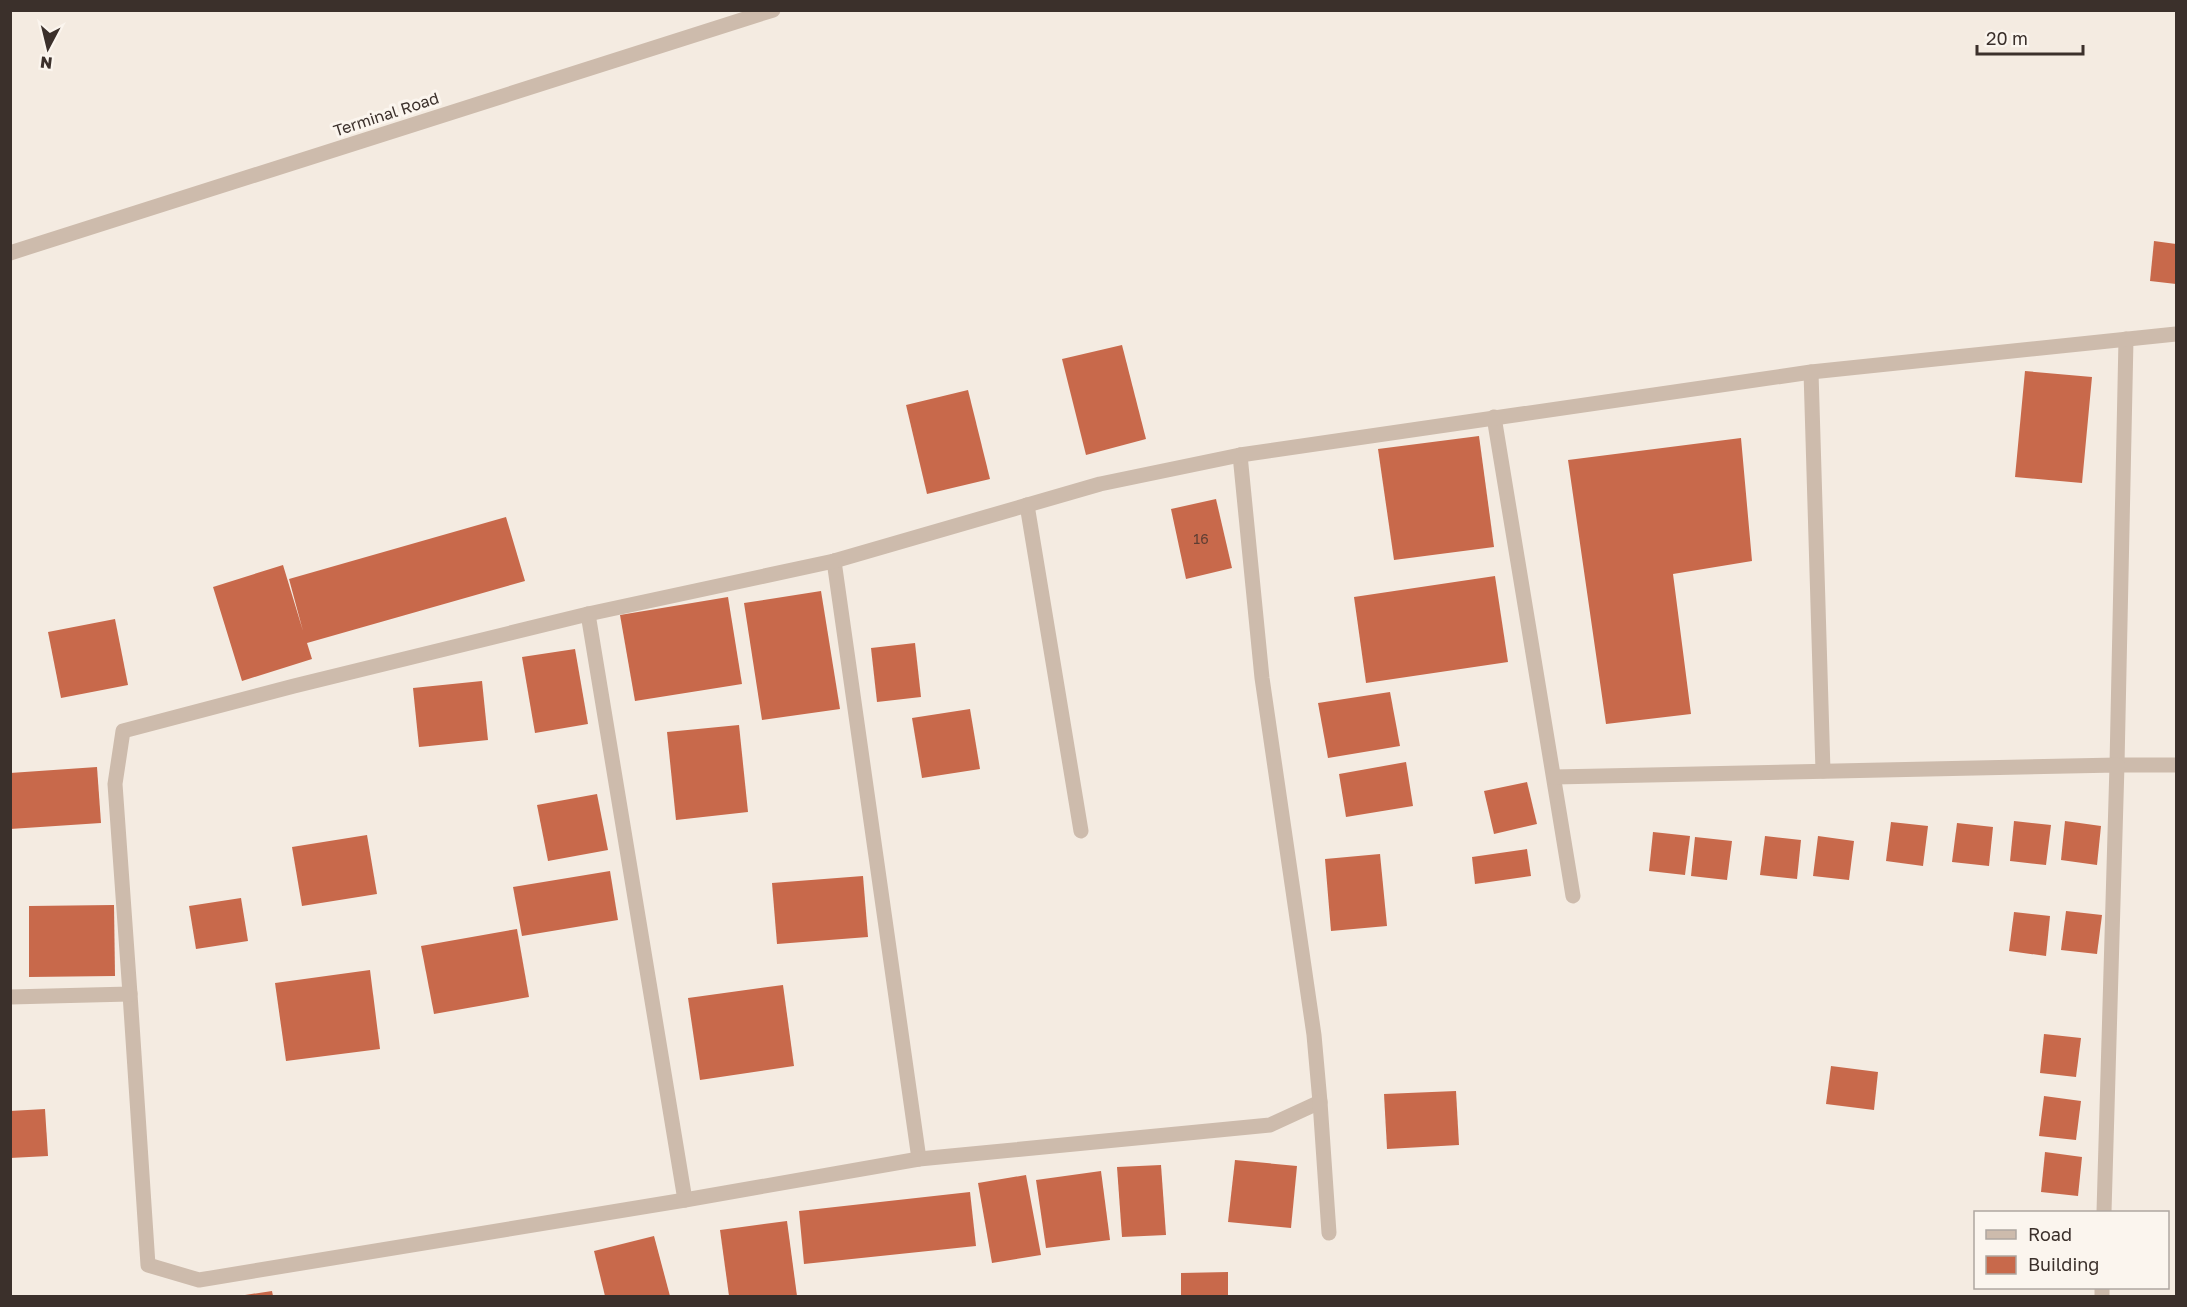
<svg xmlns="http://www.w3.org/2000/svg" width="2187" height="1307" viewBox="0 0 2187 1307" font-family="'Golos Text',sans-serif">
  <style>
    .building { fill: #c8694b }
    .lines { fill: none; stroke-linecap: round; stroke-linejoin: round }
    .minor { stroke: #cdbbac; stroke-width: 15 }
    .tertiary { stroke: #cdbbac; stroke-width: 15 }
    .labels { text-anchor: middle; stroke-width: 6; stroke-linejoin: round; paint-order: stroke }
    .number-label { font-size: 14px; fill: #5e3e33 }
    .street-label { font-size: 16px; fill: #3b302b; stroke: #fbf5ee }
  </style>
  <rect width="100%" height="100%" fill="#f4ebe1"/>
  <g class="building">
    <path d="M2154 241 2176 244V284L2150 281Z"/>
    <path d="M1122 345 1146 439 1086 455 1062 359Z"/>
    <path d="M2025 371 2092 377 2082 483 2015 477Z"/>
    <path d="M968 390 990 479 927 494 906 405Z"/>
    <path d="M1479 436 1494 547 1394 560 1378 449Z"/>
    <path d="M1741 438 1752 561 1673 574 1691 714 1606 724 1568 460Z"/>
    <path d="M1216 499 1232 568 1186 579 1171 509Z"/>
    <path d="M506 517 525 581 307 643 312 659 242 681 213 587 283 565 303 631 289 579Z"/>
    <path d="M1495 576 1508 662 1366 683 1354 597Z"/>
    <path d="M821 591 840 709 762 720 744 603Z"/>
    <path d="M728 597 742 684 635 701 620 615Z"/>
    <path d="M115 619 128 685 61 698 48 632Z"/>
    <path d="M915 643 921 697 877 702 871 648Z"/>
    <path d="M575 649 588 724 535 733 522 657Z"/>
    <path d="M482 681 488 740 419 747 413 688Z"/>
    <path d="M1390 692 1400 746 1328 758 1318 703Z"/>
    <path d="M970 709 980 769 922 778 912 718Z"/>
    <path d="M739 725 748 812 676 820 667 732Z"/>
    <path d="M1406 762 1413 806 1346 817 1339 774Z"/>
    <path d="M97 767 101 823 10 829V773Z"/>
    <path d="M1527 782 1537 824 1494 834 1484 791Z"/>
    <path d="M597 794 608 850 548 861 537 805Z"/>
    <path d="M2014 821 2051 825 2046 865 2010 861Z"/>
    <path d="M2065 821 2101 826 2097 865 2061 860Z"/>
    <path d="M1891 822 1928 826 1923 866 1886 861Z"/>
    <path d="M1957 823 1993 827 1989 866 1952 862Z"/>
    <path d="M1653 832 1690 836 1685 875 1649 871Z"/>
    <path d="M367 835 377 894 302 906 292 847Z"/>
    <path d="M1765 836 1801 840 1797 879 1760 875Z"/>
    <path d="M1818 836 1854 841 1849 880 1813 876Z"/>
    <path d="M1695 837 1732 841 1727 880 1691 876Z"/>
    <path d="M1527 849 1531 876 1475 884 1472 857Z"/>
    <path d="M1380 854 1387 926 1331 931 1325 859Z"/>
    <path d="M610 871 618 920 522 936 513 887Z"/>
    <path d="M863 876 868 937 777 944 772 883Z"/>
    <path d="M241 898 248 941 196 949 189 906Z"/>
    <path d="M114 905 115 976 29 977V906Z"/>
    <path d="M2066 911 2102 915 2097 954 2061 950Z"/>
    <path d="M2014 912 2050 916 2046 956 2009 951Z"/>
    <path d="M517 929 529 997 434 1014 421 946Z"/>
    <path d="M370 970 380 1049 286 1061 275 983Z"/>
    <path d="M783 985 794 1066 700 1080 688 998Z"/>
    <path d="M2044 1034 2081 1038 2076 1077 2040 1073Z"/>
    <path d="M1831 1066 1878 1072 1874 1110 1826 1104Z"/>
    <path d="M1456 1091 1459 1145 1387 1149 1384 1094Z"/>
    <path d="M2044 1096 2081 1101 2076 1140 2039 1136Z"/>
    <path d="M45 1109 48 1156 10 1158V1111Z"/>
    <path d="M2045 1152 2082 1157 2078 1196 2041 1192Z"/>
    <path d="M1235 1160 1297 1166 1291 1228 1228 1222Z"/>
    <path d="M1161 1165 1166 1235 1122 1237 1117 1167Z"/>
    <path d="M1101 1171 1110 1240 1046 1248 1036 1180Z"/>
    <path d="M1026 1175 1041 1255 992 1263 978 1183Z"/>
    <path d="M970 1192 976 1246 804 1264 799 1211Z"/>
    <path d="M787 1221 797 1296H729L720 1230Z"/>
    <path d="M654 1236 670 1296H605L594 1251Z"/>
    <path d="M1228 1272V1296H1181V1273Z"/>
    <path d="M272 1291 273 1296H245V1295Z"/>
  </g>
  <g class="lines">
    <g class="minor">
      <path d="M2126 339 2117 765H2176"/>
      <path d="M1811 372 1823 771"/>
      <path d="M1494 417 1573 896"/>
      <path d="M1027 505 1081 831"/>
      <path d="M834 561 919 1159"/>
      <path d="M588 614 685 1200"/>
      <path d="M1554 777 2117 765 2104 1212"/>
      <path d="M130 994 148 1265 199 1280 685 1200 919 1159 1270 1125 1320 1102 1314 1035 1262 678 1240 455"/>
      <path d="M10 997 130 994 115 784 123 731 294 686 588 614 834 561 1100 484 1240 455 1811 372 2176 334"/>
      <path d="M1320 1102 1329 1233"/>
      <path d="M2102 1296V1288"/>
    </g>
    <path class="tertiary" d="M10 253 773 10"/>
  </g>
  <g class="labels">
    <g class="number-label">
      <text x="1201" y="544">16</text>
    </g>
    <g class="street-label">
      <text transform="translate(386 114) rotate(-18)" y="6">Terminal Road</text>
    </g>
  </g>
  <rect width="2187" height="1307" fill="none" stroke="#3b302b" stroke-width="24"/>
  <rect x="1974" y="1211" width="195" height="78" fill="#fbf5ee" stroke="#aea6a0" stroke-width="1.5"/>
  <rect x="1986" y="1230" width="30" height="9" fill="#cdbbac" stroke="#aea6a0" stroke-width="1.5"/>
  <text x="2028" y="1241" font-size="18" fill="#3b302b">Road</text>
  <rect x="1986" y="1256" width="30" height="18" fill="#c8694b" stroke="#aea6a0" stroke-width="1.5"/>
  <text x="2028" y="1271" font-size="18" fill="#3b302b">Building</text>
  <g transform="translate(48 48) rotate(187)" stroke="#fbf5ee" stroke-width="4.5" paint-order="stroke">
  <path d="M0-4.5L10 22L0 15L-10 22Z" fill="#3b302b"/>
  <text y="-9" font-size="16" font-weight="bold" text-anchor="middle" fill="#3b302b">N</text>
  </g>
  <path d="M1977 45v9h106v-9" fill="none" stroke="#3b302b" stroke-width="3"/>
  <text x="1986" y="45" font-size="18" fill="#3b302b" stroke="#fbf5ee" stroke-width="4.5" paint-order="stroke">20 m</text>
</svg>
